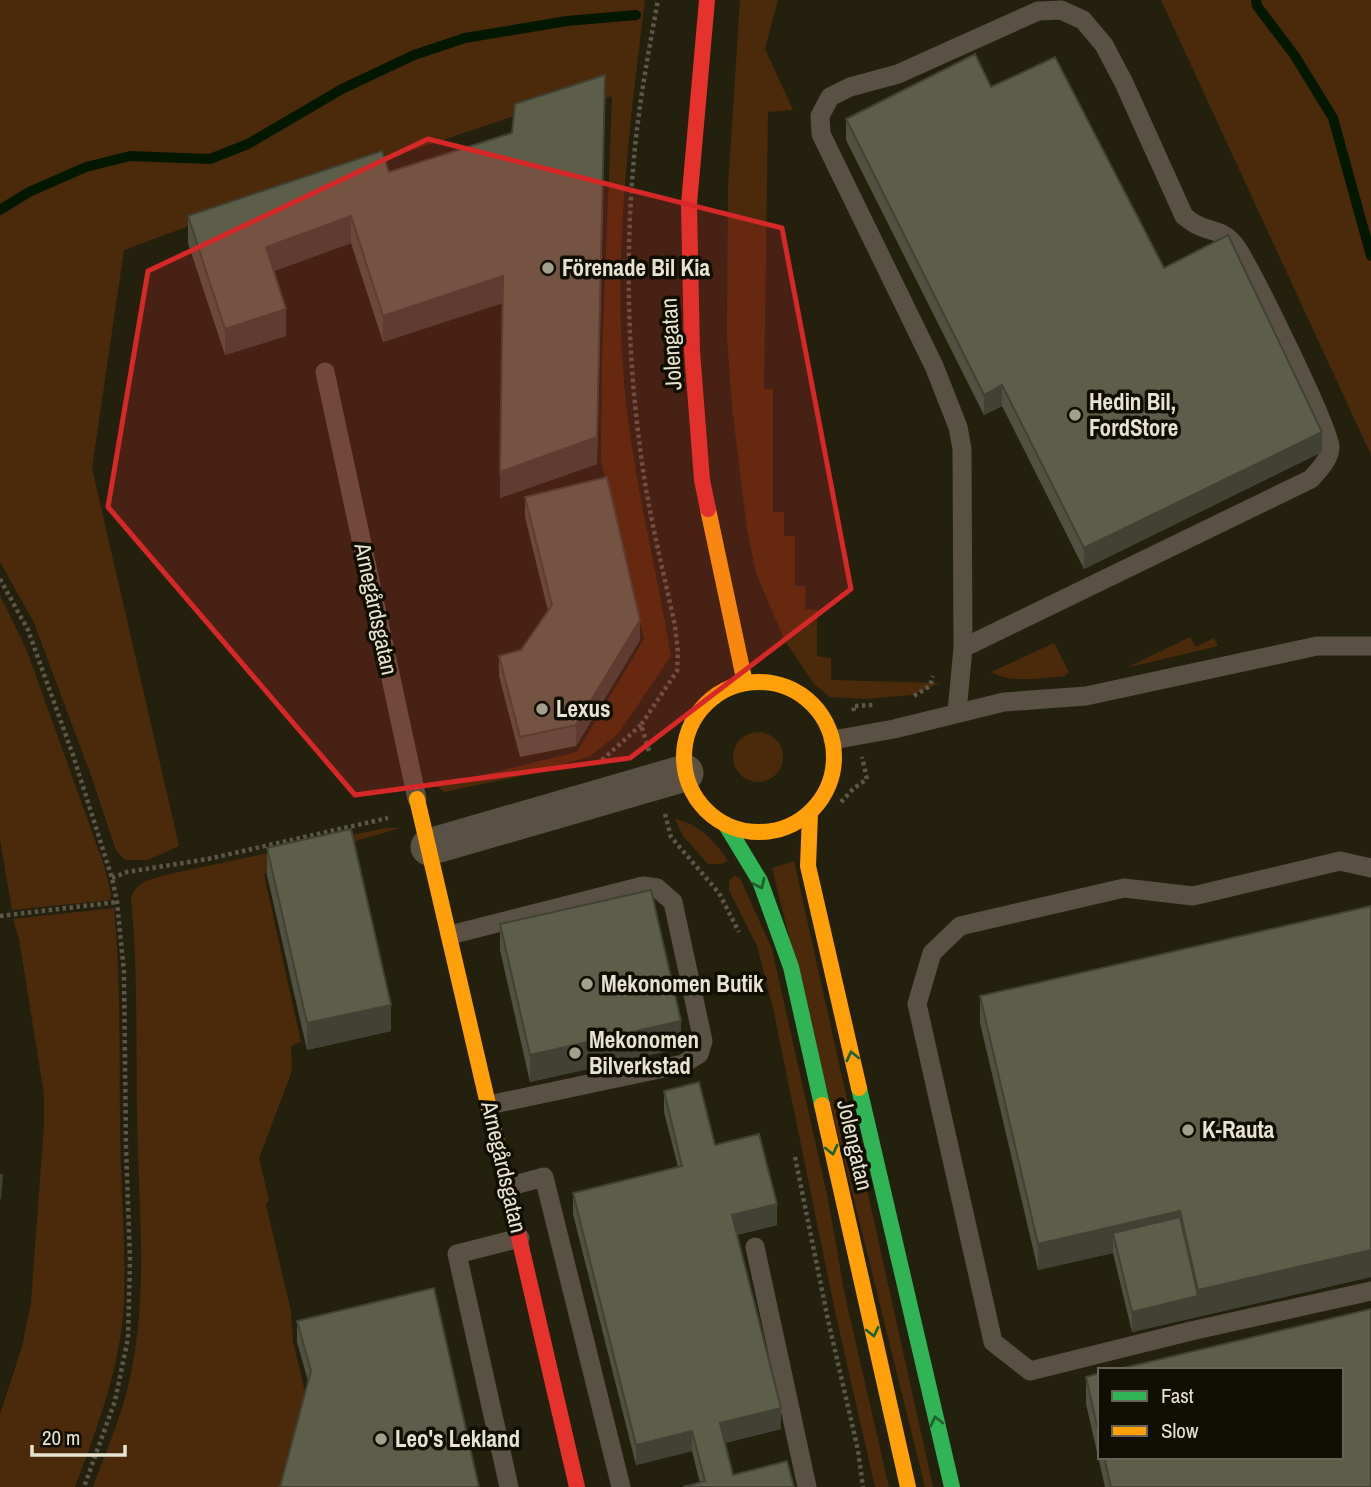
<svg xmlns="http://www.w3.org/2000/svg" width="1371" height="1487" viewBox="0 0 1371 1487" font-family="'Archivo Narrow',sans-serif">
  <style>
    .green { fill: #4a2a0b }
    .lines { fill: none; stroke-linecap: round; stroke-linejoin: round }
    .stream { stroke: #041701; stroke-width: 10 }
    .path { stroke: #5d574a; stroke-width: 4.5; stroke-dasharray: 3.5 3.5; stroke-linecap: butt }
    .lane { stroke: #595143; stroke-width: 19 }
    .street { stroke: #595143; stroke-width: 37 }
    .fast { stroke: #30b455; stroke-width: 16 }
    .slow { stroke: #ff9f0a; stroke-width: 16 }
    .jam { stroke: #e5322d; stroke-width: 16 }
    .wall { fill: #505140 }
    .shaded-wall { fill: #414234 }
    .building { fill: #5d5e4a; stroke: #414234; stroke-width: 2 }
    .oneway { stroke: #20622c }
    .marked { fill: #d62828; fill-opacity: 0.2; stroke: #d62828; stroke-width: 5; stroke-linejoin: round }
    .poi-dot { fill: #a29f8d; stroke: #110f03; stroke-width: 2.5 }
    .labels { text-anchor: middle; stroke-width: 7; stroke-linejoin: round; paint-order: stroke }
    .poi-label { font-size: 23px; font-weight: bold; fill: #e7e3d1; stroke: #110f03; text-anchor: start }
    .street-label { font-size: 23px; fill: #e7e3d1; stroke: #110f03 }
  </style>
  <rect width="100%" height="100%" fill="#23200e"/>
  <g class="green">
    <path d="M0 0H645C630 123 614 245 623 369 630 467 655 560 671 656L618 734 590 756 536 773 444 792 437 786 577 752 644 639 601 460 602 360 612 96 561 113 556 102 219 215 124 250 92 468 179 846 148 860H125L116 850 93 781 34 623 0 562Z"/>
    <path d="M740 0H778L765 49 793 110 768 112 764 389H773V512H784V536H795V586H806L805 609 817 610V656L831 658V680L940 683 912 695 866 699 830 697 814 684 785 641 756 573 747 529 732 407 727 338 728 187Z"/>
    <path d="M1161 0H1371V455Z"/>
    <path d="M0 595 27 651 105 868 111 894 110 900 12 910 0 839Z"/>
    <path d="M1190 637 1196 647 1214 638 1218 646 1126 668Z"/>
    <path d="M1054 643 1069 672 1065 676C1041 678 1012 684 991 672Z"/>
    <circle cx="758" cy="757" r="25"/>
    <path d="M675 819C698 823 716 842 728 861L722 864H708L683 836Z"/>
    <path d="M385 828H400L346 844 348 853 264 874 301 1042 291 1046 292 1071 259 1158 269 1200 266 1205 291 1311 293 1341 305 1392 281 1487H93C105 1454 120 1420 128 1386 150 1297 138 1206 137 1115 136 1042 138 970 131 897 137 881 150 880 165 875Z"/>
    <path d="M794 861 933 1487H925L772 868Z"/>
    <path d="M734 876 740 878 772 949 828 1199 845 1296 889 1487H875L836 1316 773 1008 757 946 729 890V881Z"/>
    <path d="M114 908C121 979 119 1050 120 1121 120 1181 126 1242 124 1302 121 1365 97 1429 75 1487H0V1414L22 1347 31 1302 44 1125V1094L19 939 13 919Z"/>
  </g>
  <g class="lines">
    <g class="stream">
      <path d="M1256 0 1257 6 1295 56 1333 118 1371 256"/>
      <path d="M0 210 29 192 86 167 130 156 210 159 248 144 342 89 414 55 465 38 567 21 636 15"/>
    </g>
    <g class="path">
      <path d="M0 579 28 630 73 755 112 878 117 902 124 972 126 1147 130 1260 128 1338 115 1401 84 1487"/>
      <path d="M914 696 930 686 933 676"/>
      <path d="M854 711 853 706 875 705"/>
      <path d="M649 751 641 725 677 671 678 652 675 626C663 569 648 512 641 455 627 354 625 248 635 147 640 98 649 49 658 0"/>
      <path d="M602 760 641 725"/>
      <path d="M841 802 853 789 867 779 862 757"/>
      <path d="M665 814 671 837 719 893 739 932"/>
      <path d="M112 878 127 872 208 859 388 818"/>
      <path d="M0 916 117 902"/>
      <path d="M795 1157 828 1320 858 1450 863 1487"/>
    </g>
    <g class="lane">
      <path d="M325 372 417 799"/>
      <path d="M957 712 963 648 962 449 958 427 934 366 821 134 820 116 830 97 850 87 898 74 1038 11 1061 10 1083 20 1104 45 1124 83 1184 216C1189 220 1195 225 1202 227 1217 233 1223 231 1234 244 1248 261 1330 429 1330 447 1330 459 1319 470 1311 479L963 648"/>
      <path d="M833 740 894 729 1004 702 1086 696 1317 646H1371"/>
      <path d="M1371 868 1340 861 1193 896 1124 888 960 926 932 953 917 1004 993 1342 1030 1371 1191 1331 1371 1291"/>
      <path d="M450 935 643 886 657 888 673 902 703 1041 699 1054 683 1064 489 1105"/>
      <path d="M507 1187 544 1177 621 1487"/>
      <path d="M755 1247 807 1487"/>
      <path d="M509 1487 457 1254 520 1238"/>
    </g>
    <path class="street" d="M429 847 685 773"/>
    <g class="fast">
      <path d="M726 825 760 881 791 967 822 1105"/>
      <path d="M859 1088 952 1487"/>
    </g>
    <g class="slow">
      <path d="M708 509 745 683"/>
      <circle cx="759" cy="757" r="75"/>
      <path d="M417 799 501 1160"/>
      <path d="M810 814 808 866 859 1088"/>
      <path d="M822 1105 908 1487"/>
    </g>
    <g class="jam">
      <path d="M707 0 689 204 692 351 702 480 708 509"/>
      <path d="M501 1160 577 1487"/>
    </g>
  </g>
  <g class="wall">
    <path d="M991 87 1164 268 1322 452 1084 569 1002 406 984 415 846 140V119Z"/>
    <path d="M605 102 597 464 500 498 502 303 383 342 351 243 274 271 286 336 225 355 188 243V216L389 172Z"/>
    <path d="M525 497 640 640 576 746 520 757 499 676V656L521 650 548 611 525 517Z"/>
    <path d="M267 848 391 1031 307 1050 267 875Z"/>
    <path d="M1371 906V1277L1132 1332 1113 1253 1038 1270 980 1023V996Z"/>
    <path d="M500 924 681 1048 530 1082 500 950Z"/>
    <path d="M664 1091 715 1145 777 1225 737 1235 781 1429 725 1443 733 1475 700 1483 692 1451 636 1465 573 1214V1193L678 1167 664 1112Z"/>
    <path d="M297 1321 479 1487 308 1381 297 1342Z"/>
    <path d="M1100 1373V1457H1341L1371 1487H1105L1086 1404V1377Z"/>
  </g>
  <g class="shaded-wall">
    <path d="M605 75 597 464 500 498V472Z"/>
    <path d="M351 216V243L266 274V247Z"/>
    <path d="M503 276V303L383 342V316Z"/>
    <path d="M286 309V336L225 355V329Z"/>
    <path d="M1002 385V406L984 415V395Z"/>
    <path d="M1322 432V452L1084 569V548Z"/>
    <path d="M640 620V640L576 746V725Z"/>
    <path d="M391 1005V1031L307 1050V1023Z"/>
    <path d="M681 1021V1048L530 1082V1055Z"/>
    <path d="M777 1204V1225L732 1236V1215Z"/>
    <path d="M1180 1211V1238L1113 1233V1253L1038 1270V1244Z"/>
    <path d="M1371 1250V1277L1132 1332V1312L1198 1296V1290Z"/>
    <path d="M781 1408V1429L720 1444V1423Z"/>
    <path d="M692 1431V1451L636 1465V1445Z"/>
  </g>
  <g class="building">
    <path d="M975 54 991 87 1055 57 1164 268 1228 235 1322 432 1084 548 1002 385 984 395 846 119Z"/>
    <path d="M605 75 597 437 500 472 503 276 383 316 351 216 266 247 286 309 225 329 188 216 382 151 389 172 512 133 515 104Z"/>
    <path d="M607 477 640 620 576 725 520 737 499 656 521 650 552 605 525 497Z"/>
    <path d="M351 829 391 1005 307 1023 267 848Z"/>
    <path d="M651 890 681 1021 530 1055 500 924Z"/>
    <path d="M1371 906V1250L1198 1290 1180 1211 1038 1244 980 996Z"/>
    <path d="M699 1082 715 1145 759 1134 777 1204 732 1215 781 1408 720 1423 733 1475 787 1461 794 1487H683L705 1481 692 1431 636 1445 573 1193 682 1166 664 1091Z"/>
    <path d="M0 1175H2L0 1199Z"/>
    <path d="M1180 1217 1198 1296 1132 1312 1113 1233Z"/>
    <path d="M434 1288 479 1487H280L311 1371 297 1321Z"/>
    <path d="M1371 1309V1487H1111L1104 1457H1341V1370H1115Z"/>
    <path d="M1100 1373V1439L1086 1377Z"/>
  </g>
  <defs><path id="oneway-chevron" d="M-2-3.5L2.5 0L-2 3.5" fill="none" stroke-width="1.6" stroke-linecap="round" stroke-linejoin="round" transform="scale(1.75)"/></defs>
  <g class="oneway">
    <use href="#oneway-chevron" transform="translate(760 884) rotate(65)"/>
    <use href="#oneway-chevron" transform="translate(852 1056) rotate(-103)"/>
    <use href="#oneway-chevron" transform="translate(832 1150) rotate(77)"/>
    <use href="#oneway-chevron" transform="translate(873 1332) rotate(77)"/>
    <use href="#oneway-chevron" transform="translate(936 1421) rotate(-103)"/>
  </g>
  <path class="marked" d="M428 139 782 228 851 589 630 758 355 795 108 507 148 271Z"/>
  <g class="poi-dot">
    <circle cx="548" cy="268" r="7"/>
    <circle cx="1075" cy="415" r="7"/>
    <circle cx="542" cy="709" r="7"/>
    <circle cx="587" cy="984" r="7"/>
    <circle cx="575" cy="1053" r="7"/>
    <circle cx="1188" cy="1130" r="7"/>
    <circle cx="381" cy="1439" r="7"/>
  </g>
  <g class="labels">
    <g class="poi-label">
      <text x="562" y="276">Förenade Bil Kia</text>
      <text x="1089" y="410">Hedin Bil,<tspan x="1089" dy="26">FordStore</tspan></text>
      <text x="556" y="717">Lexus</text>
      <text x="601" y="992">Mekonomen Butik</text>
      <text x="589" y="1048">Mekonomen<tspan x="589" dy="26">Bilverkstad</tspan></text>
      <text x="1202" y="1138">K-Rauta</text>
      <text x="395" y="1447">Leo's Lekland</text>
    </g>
    <g class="street-label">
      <text transform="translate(671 344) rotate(-93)" y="8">Jolengatan</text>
      <text transform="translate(376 609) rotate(78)" y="8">Arnegårdsgatan</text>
      <text transform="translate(855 1145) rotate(77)" y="8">Jolengatan</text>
      <text transform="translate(504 1167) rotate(77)" y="8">Arnegårdsgatan</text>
    </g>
  </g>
  <rect x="1098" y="1368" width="245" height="91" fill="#110f03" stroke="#676455" stroke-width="2"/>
  <rect x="1112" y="1391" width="35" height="10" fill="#30b455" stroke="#676455" stroke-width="2"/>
  <text x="1161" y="1403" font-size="21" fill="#e7e3d1">Fast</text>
  <rect x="1112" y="1426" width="35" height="10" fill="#ff9f0a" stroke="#676455" stroke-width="2"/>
  <text x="1161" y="1438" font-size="21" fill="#e7e3d1">Slow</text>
  <path d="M32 1445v10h93v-10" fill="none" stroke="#e7e3d1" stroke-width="3.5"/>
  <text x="42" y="1445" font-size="21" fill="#e7e3d1" stroke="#110f03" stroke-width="5" paint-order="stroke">20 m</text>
</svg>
